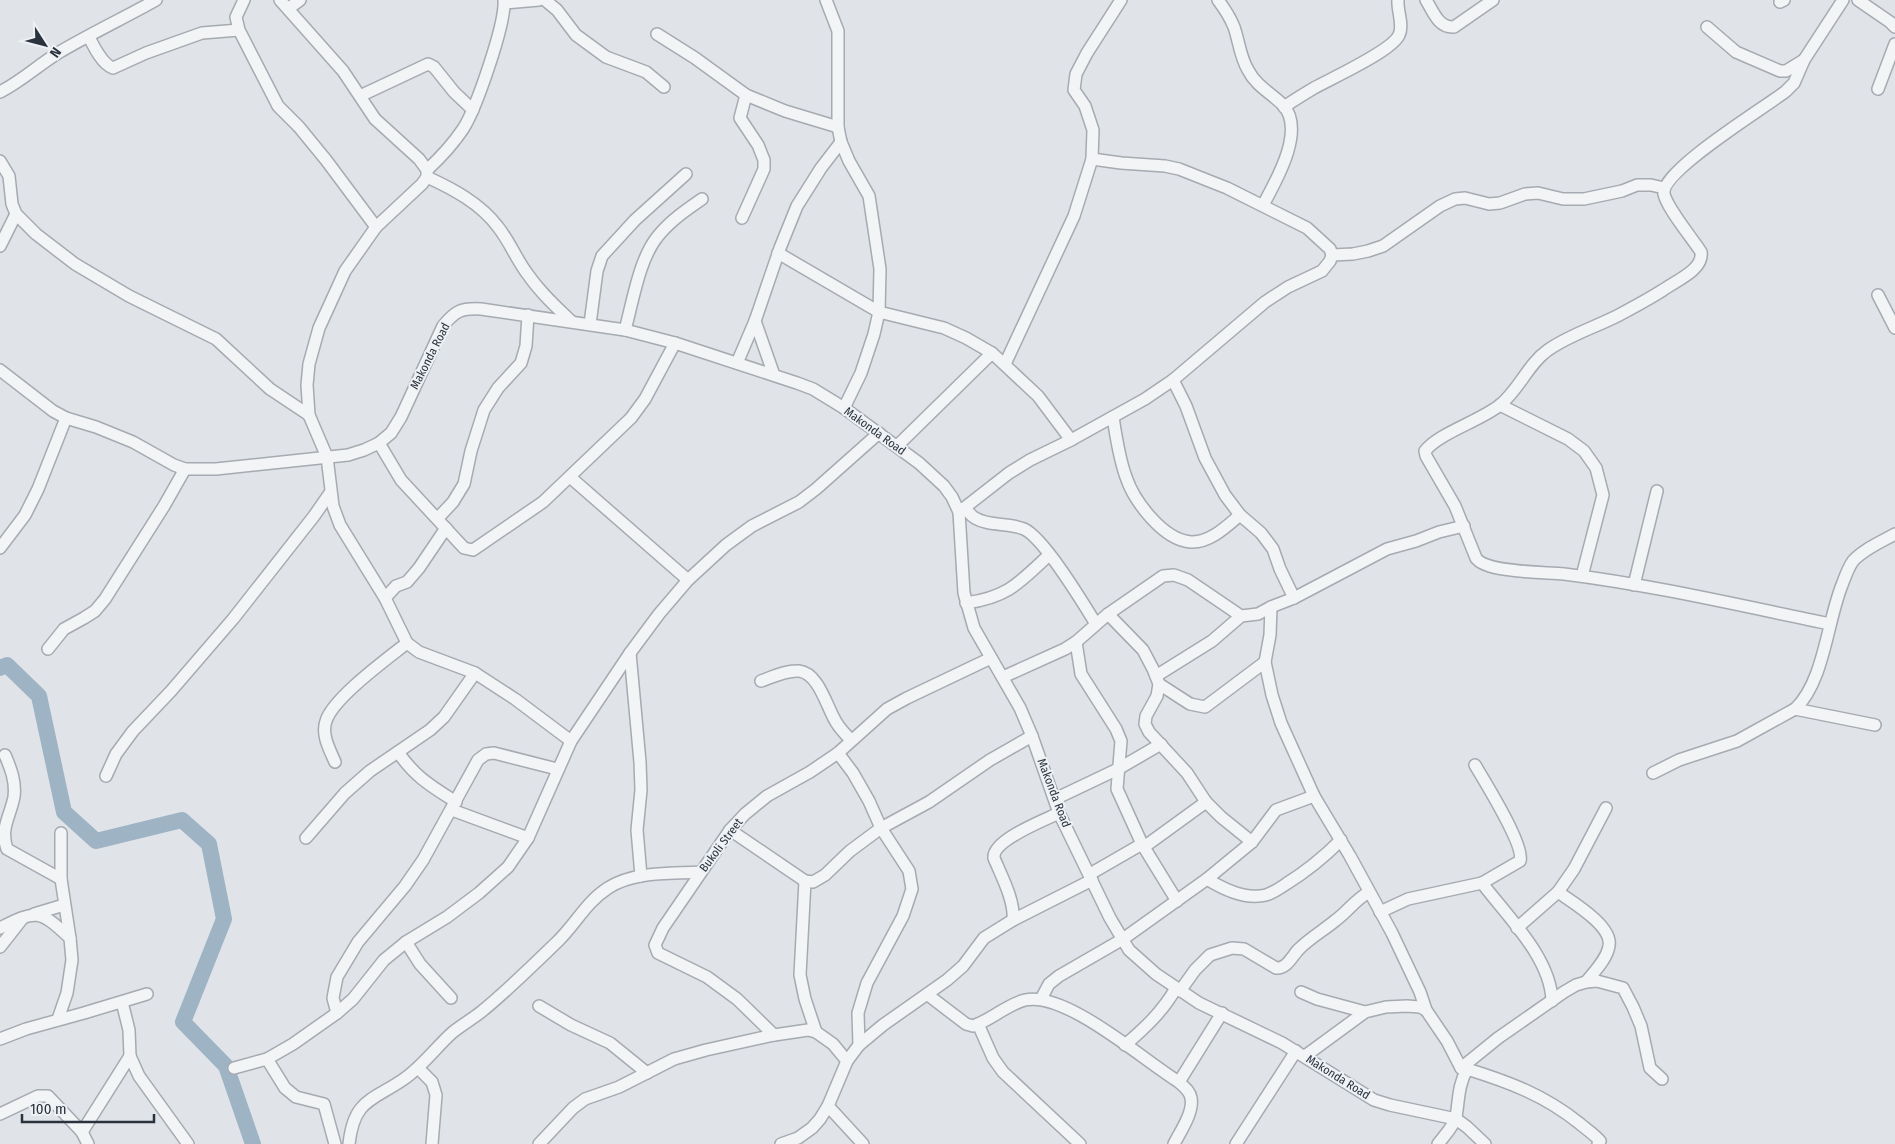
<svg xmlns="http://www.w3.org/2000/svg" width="1895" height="1144" viewBox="0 0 1895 1144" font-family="'Fira Sans Condensed',sans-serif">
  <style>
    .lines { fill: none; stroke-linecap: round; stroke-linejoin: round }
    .river { stroke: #9eb3c4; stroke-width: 16 }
    .minor-casing { stroke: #a6aab1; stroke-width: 14 }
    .minor { stroke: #f2f4f6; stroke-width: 11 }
    .labels { text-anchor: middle; stroke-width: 4; stroke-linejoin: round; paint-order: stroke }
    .street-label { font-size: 12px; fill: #2a323d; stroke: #eff2f5 }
  </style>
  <rect width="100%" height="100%" fill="#e0e3e8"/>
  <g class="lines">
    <path class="river" d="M0 668 7 665 39 696 64 812 96 841 182 820 209 844 224 919 183 1022 226 1066 253 1144"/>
    <defs>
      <g id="minor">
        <path d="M244 0 236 17 239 30 278 106 299 127 326 160 376 227"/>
        <path d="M280 0 343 71 375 119 419 159 427 170V177L422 184 376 227 345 271 319 328 309 364 307 385 309 415 327 457 333 506 340 525 385 598 407 643 419 652 475 673 515 699 571 741"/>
        <path d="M545 0 557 10 576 35 606 57 646 72 664 87"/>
        <path d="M826 0 838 31V127L841 142 849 161 869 196 880 269 879 312 874 334 861 373 844 408"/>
        <path d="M1218 0C1224 8 1230 17 1234 27 1239 41 1240 57 1248 70 1256 86 1271 93 1283 105 1306 130 1276 181 1263 205"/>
        <path d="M1426 0C1433 11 1438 28 1454 27L1493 0"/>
        <path d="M1858 0 1890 22 1895 27"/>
        <path d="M1780 2 1784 0"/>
        <path d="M505 3 539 0"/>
        <path d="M289 8 300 0"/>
        <path d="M1707 27 1736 52 1780 71H1786L1804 60"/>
        <path d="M657 34 695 58 746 95 785 111 838 127"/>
        <path d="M89 37C94 47 102 64 113 68L146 53 202 33 239 30"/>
        <path d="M1878 89 1895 44"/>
        <path d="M0 92C22 81 37 66 58 53 90 34 124 18 156 0"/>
        <path d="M360 96 428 64 434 67 454 92 473 110"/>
        <path d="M1284 107C1294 100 1304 94 1314 88 1332 78 1392 51 1399 35 1404 25 1397 11 1398 0"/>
        <path d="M0 161 9 176 12 204 16 214 36 234 75 264 129 296 216 339 270 389 309 415"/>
        <path d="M427 170C441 157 453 144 463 129 476 109 506 23 504 0"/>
        <path d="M427 177C453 189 480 203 498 227 510 242 517 261 529 276 541 293 556 307 571 321"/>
        <path d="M742 218 764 169V160L758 145 740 118 746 95"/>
        <path d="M0 246 16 214"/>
        <path d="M778 253 879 312 944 328 966 338 992 353 1038 396 1071 440"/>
        <path d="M1332 255 1353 254 1368 251 1383 246 1440 206 1455 199 1465 198 1489 204 1500 203 1525 194 1538 193 1563 199H1584L1622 191 1637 185H1651L1664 188"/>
        <path d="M1878 295 1895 328"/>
        <path d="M755 321 774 375"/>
        <path d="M590 324 597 271 602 256 635 220 686 174"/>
        <path d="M625 330C633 301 639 259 658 236 670 221 686 210 702 199"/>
        <path d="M737 363 755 321 780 248 797 206 821 168 841 142"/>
        <path d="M1005 364 1074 216 1092 159 1093 130 1085 106 1074 90 1076 74 1087 53 1121 0"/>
        <path d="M0 370 53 411 66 418 96 427 133 442 174 465 185 469H216L348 455 364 450 379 443 391 433 401 417 443 326C455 311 461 308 481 309L625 330 675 343 797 383 813 389 844 408 919 463 944 486 952 497 959 512 964 593 974 628 1020 708 1032 736 1059 813 1110 918 1129 950 1156 974 1199 1003 1282 1043 1374 1100 1390 1105 1456 1119 1467 1127 1485 1144"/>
        <path d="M1173 380 1186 406 1205 458 1225 495 1240 515 1261 533 1273 549 1280 569 1294 598"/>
        <path d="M1500 405 1568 439 1584 451 1596 468 1603 495 1582 576"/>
        <path d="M1113 417C1116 437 1119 458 1126 477 1134 501 1163 540 1191 542 1210 543 1227 526 1240 515"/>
        <path d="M379 443 401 480 464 548 473 550 543 502 631 418 645 399 675 343"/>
        <path d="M897 446 992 353"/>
        <path d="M570 477 688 580"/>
        <path d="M964 508C968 511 971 516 975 518 990 527 1008 522 1024 529 1044 538 1083 603 1096 624"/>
        <path d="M959 512 1009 473 1030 460 1071 440 1145 399 1173 380 1265 302 1288 287 1322 271 1330 261 1332 255 1330 249 1307 228 1227 188 1179 169 1165 166 1121 163 1092 159"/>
        <path d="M438 518 453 502 464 484 471 451 484 410 498 388 521 363 526 346 528 315"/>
        <path d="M0 548 25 515 38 489 66 418"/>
        <path d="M1634 585 1657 491"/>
        <path d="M385 598 396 586 407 582 419 568 446 528"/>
        <path d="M966 603C1008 597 1019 583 1049 555"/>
        <path d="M1271 607 1270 635 1265 662 1272 695 1281 723 1314 796 1350 856 1392 933 1420 992 1426 1010 1447 1041 1461 1068"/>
        <path d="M1108 614 1143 650 1153 669 1159 684 1157 696 1146 716 1145 724 1149 732 1187 773 1206 802 1221 817 1252 842"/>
        <path d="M1830 624C1742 606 1653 585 1564 574 1546 572 1486 573 1476 558L1455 506 1426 456 1425 451C1439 433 1480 421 1500 405 1519 390 1528 364 1548 350 1569 335 1596 327 1619 315 1634 307 1649 299 1663 290 1675 281 1704 270 1701 252 1692 238 1667 208 1664 194 1660 171 1766 107 1786 91L1794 83 1804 60 1843 0"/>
        <path d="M1076 642 1081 674 1116 729 1121 741 1117 789 1142 844 1177 901"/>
        <path d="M48 649 64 629 84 618 95 611 105 599 164 506 185 469"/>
        <path d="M630 653 640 762 641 790 637 830 641 876"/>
        <path d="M1156 676 1212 641 1241 616"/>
        <path d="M1003 677 1065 649 1076 642 1108 614 1163 576 1174 575 1188 580 1241 616 1258 614 1271 607 1294 598 1387 549 1416 541 1439 532 1464 526"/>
        <path d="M761 681C772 677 787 670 799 671 819 673 827 708 836 722 840 729 846 735 851 740"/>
        <path d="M1159 684 1190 704 1205 707 1265 662"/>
        <path d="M1795 709 1875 725"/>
        <path d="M398 752C415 777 431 786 456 802"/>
        <path d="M838 753 853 773 869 801 881 828 909 871 912 889 903 916 867 983 858 1013 859 1045"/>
        <path d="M5 755C11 769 16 782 14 797 10 817 0 828 7 849L61 879"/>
        <path d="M335 762C330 750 321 735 326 721 333 698 387 659 407 643"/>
        <path d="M1653 773 1679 760 1737 741 1795 709C1824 682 1827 622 1842 585 1845 577 1848 568 1853 561 1864 549 1881 542 1895 534"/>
        <path d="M106 776 116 754 133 731 171 691 233 619 314 516 330 493"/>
        <path d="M1055 799 1118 769 1161 744"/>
        <path d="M452 810 528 838"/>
        <path d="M730 830 805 881 813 882 825 875 850 851 881 828 929 802 990 760 1032 736"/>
        <path d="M306 838 345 793 370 771 430 730 444 717 475 673"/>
        <path d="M1144 847 1206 802"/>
        <path d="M1090 874 1142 844"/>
        <path d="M1207 879C1223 889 1246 900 1266 895 1273 893 1280 888 1286 884 1307 871 1324 857 1341 840"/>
        <path d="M805 881 800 975 805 999 816 1032"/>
        <path d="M1482 883C1507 916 1551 958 1552 1001"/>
        <path d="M1558 892C1572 902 1613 926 1609 946 1607 959 1594 972 1586 982"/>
        <path d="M1380 912 1408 899 1482 883 1520 861C1525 846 1485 782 1475 765"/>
        <path d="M34 914 64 905"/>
        <path d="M1013 920C1015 901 1001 875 994 858 992 840 1045 820 1059 813"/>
        <path d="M0 928C37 909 40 910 70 938"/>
        <path d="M1517 928 1558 892 1574 869 1606 808"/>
        <path d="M406 942 420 964 451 998"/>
        <path d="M0 947 22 919"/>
        <path d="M1180 991 1195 970 1210 955 1232 948 1244 949 1276 968C1287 969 1292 956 1299 949 1310 938 1324 930 1336 920 1348 911 1355 900 1369 892"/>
        <path d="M1301 992 1317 999 1365 1012"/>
        <path d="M928 995 966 1024 973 1026C991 1020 1006 1005 1025 1000 1066 991 1143 1060 1179 1082 1184 1087 1190 1091 1191 1098 1194 1112 1180 1132 1174 1144"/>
        <path d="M1041 999 1049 984 1059 976 1123 939 1207 879 1252 842 1276 810 1314 796"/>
        <path d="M122 1002 129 1030 130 1056 139 1076 188 1144"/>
        <path d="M539 1006 571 1025 610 1043 647 1073"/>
        <path d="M337 1013 333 998 337 977 358 942 405 886 423 860 478 760 486 754 494 753 557 769"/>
        <path d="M58 1019 67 993 72 960 70 938 61 879V833"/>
        <path d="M978 1024 993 1058 1003 1072 1080 1144"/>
        <path d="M774 1035 737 999 707 977 658 953 655 945 663 928 730 830 745 814 767 796 810 772 838 753 887 709 907 698 991 658"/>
        <path d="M0 1039 26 1029 84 1013 147 994"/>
        <path d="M1125 1045C1145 1028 1163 1011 1176 988"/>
        <path d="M1305 1056 1365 1012 1386 1007 1407 1006 1420 1007 1426 1010"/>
        <path d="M267 1059 285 1088 296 1097 324 1104 335 1144"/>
        <path d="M234 1068 267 1059 293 1044 337 1013 353 999 384 960 406 942 447 917 479 893 508 867 528 838 571 741 630 653 659 614 688 580 726 545 752 526 799 502 816 489 879 433"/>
        <path d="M418 1068 432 1082 436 1095 432 1144"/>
        <path d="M1467 1069C1509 1082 1544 1095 1579 1123 1586 1129 1594 1134 1600 1141L1598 1144"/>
        <path d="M1179 1082 1222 1013"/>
        <path d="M828 1106 863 1144"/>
        <path d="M0 1114 38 1096H48L82 1132 88 1144"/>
        <path d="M82 1132 130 1056"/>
        <path d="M349 1144C354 1099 372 1101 404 1079 423 1066 436 1047 453 1032 462 1025 472 1019 481 1012 507 991 532 966 556 943 575 925 586 902 608 888 634 871 670 874 700 872"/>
        <path d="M539 1144 573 1108 585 1099 619 1087 674 1059 706 1050 774 1035 808 1030 816 1032 833 1044 847 1061"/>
        <path d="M781 1144 798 1138 812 1128 820 1119 828 1106 847 1061 859 1045 883 1025 947 980 963 966 984 938 1013 920 1092 880"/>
        <path d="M1236 1144 1296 1051"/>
        <path d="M1438 1144C1444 1136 1454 1126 1456 1117 1459 1099 1458 1086 1467 1069L1461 1068 1498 1038 1564 992 1576 985 1586 982 1597 981 1623 988 1633 1007 1641 1026 1650 1068 1662 1079"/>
      </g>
    </defs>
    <use href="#minor" class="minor-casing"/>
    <use href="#minor" class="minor"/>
  </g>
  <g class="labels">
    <g class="street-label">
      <text transform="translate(430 356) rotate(-63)" y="4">Makonda Road</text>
      <text transform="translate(875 431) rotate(36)" y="4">Makonda Road</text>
      <text transform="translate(1054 793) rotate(69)" y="4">Makonda Road</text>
      <text transform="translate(721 845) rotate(-53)" y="4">Bukoli Street</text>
      <text transform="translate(1338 1077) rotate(32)" y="4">Makonda Road</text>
    </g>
  </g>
  <g transform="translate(45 45) rotate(126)" stroke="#eff2f5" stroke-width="4" paint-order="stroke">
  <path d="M0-4L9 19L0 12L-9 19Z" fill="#2a323d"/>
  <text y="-8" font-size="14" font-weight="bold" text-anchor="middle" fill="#2a323d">N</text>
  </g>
  <path d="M22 1114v8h132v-8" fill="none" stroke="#2a323d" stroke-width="2.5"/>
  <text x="30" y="1114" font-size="15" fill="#2a323d" stroke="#eff2f5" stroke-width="4" paint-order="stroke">100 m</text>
</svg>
